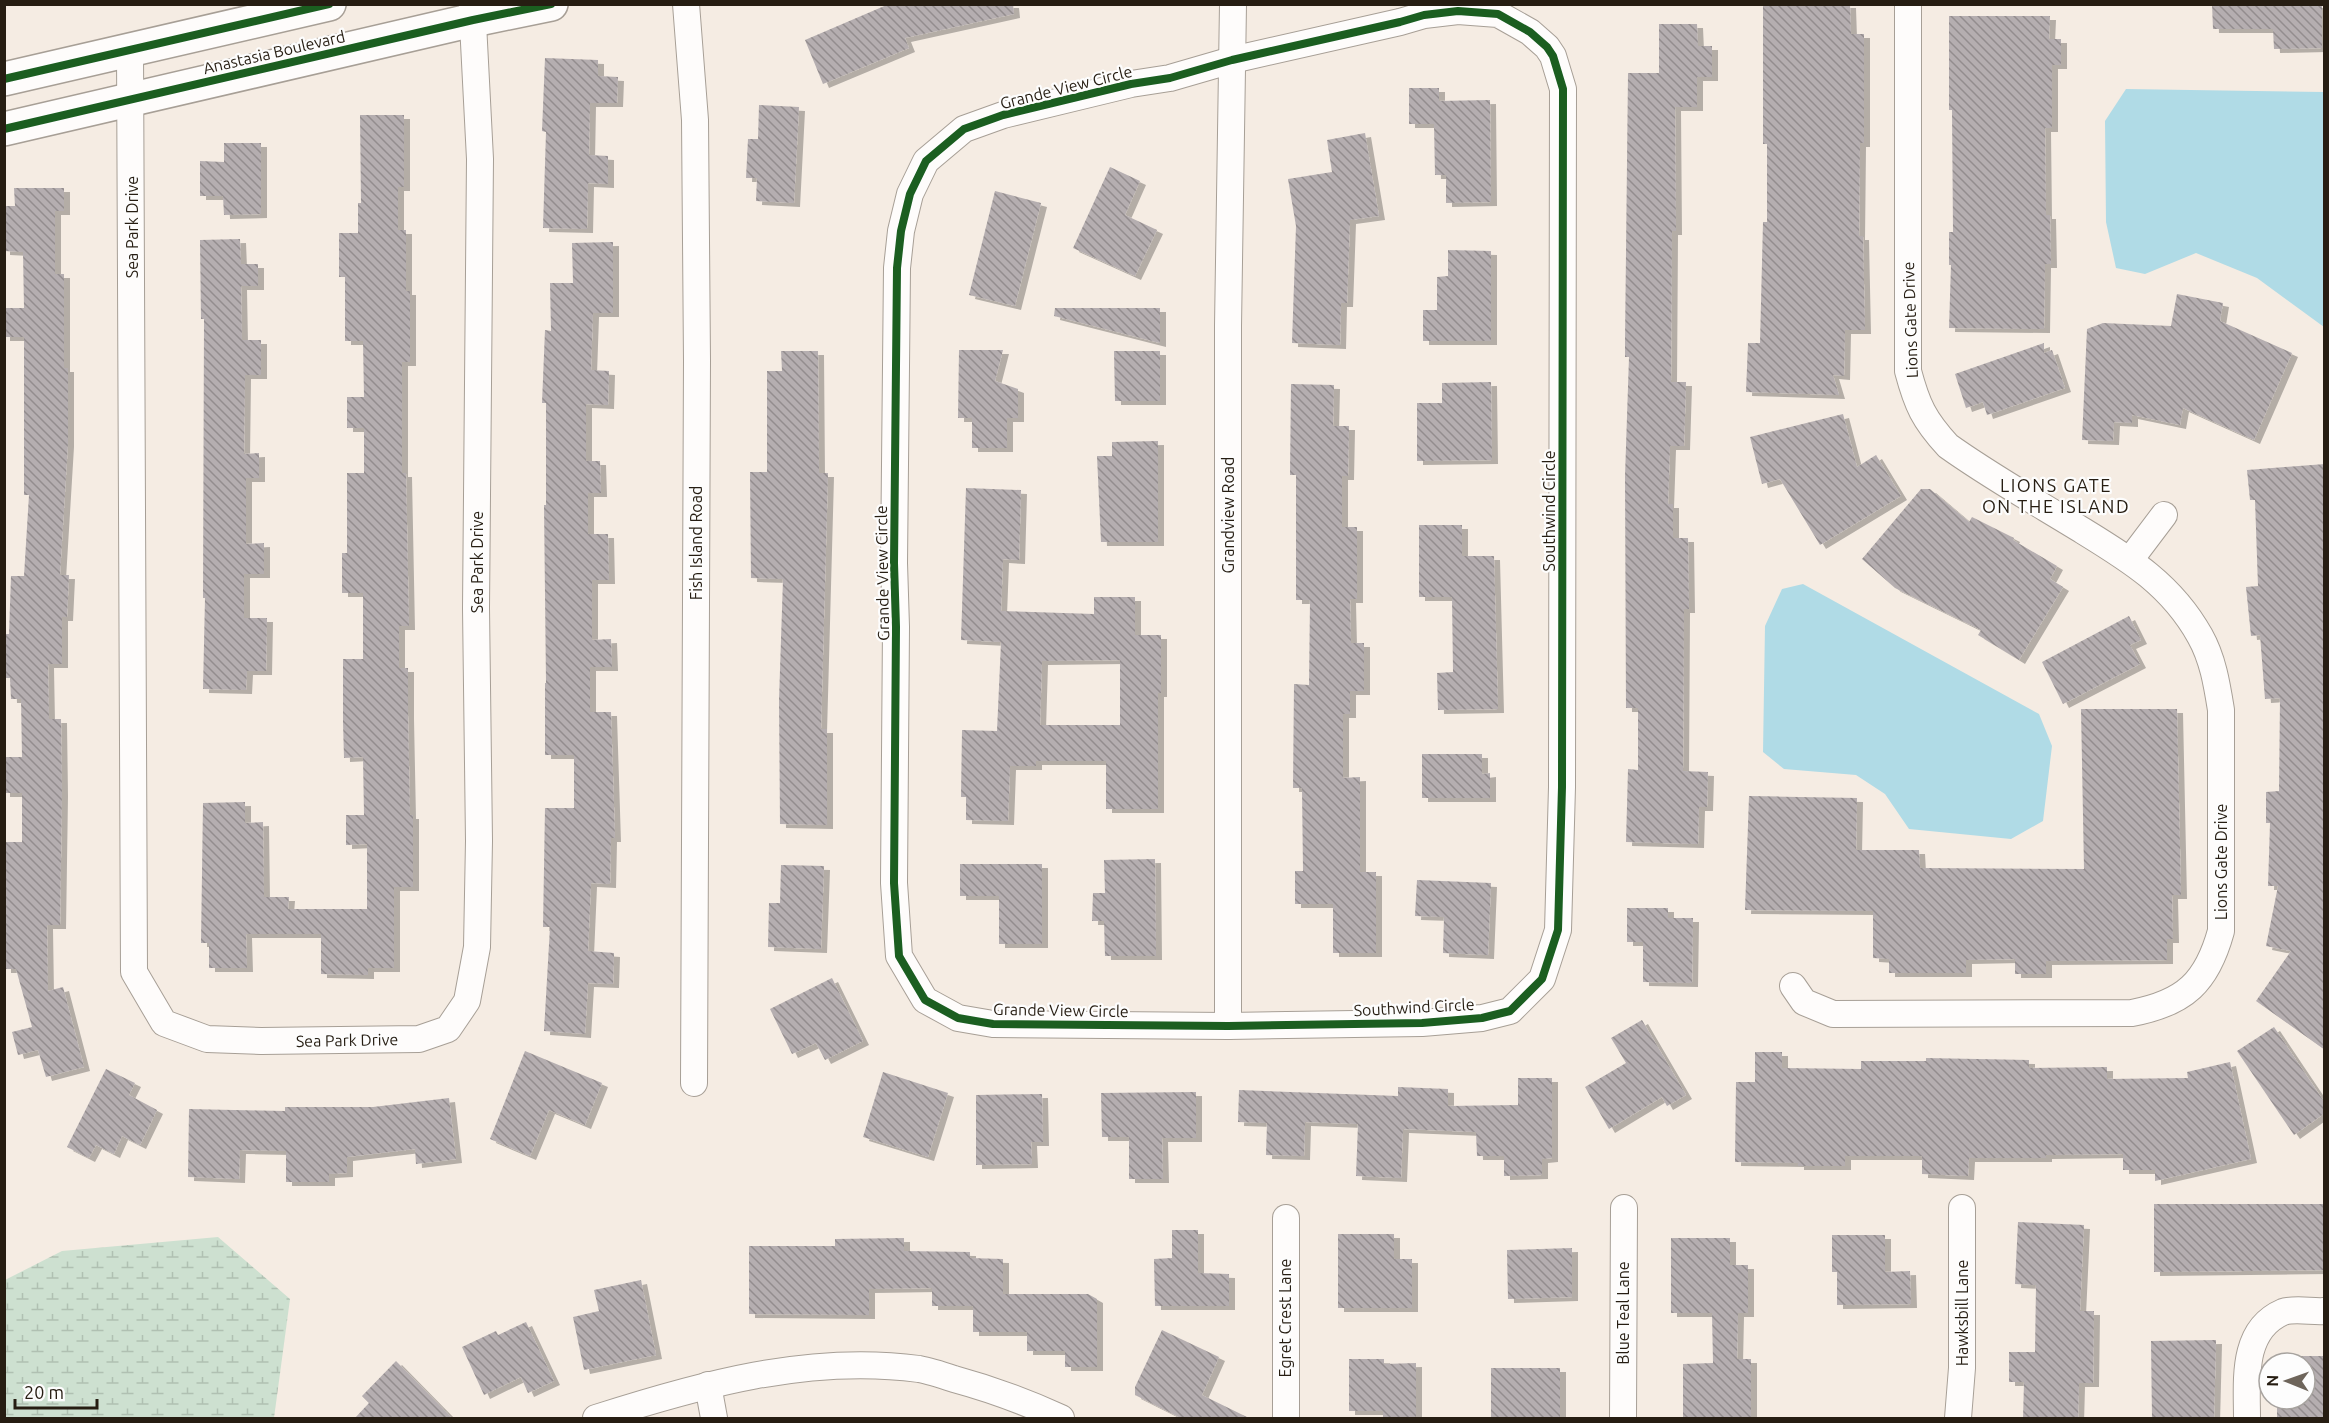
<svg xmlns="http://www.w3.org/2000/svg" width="2329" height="1423" viewBox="0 0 2329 1423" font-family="Ubuntu,sans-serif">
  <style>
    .wetland { fill: url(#wetland-marsh) }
    .water { fill: #b0dbe6 }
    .building { fill: url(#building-back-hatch); fill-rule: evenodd; filter: url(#shadow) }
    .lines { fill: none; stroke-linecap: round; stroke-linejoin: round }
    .street-casing { stroke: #a79f96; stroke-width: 28 }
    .primary-casing { stroke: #a79f96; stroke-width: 36 }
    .street { stroke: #fefcfb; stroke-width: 26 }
    .primary { stroke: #fefcfb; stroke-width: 33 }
    .cycleway-casing { stroke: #fdfdfd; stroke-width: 11 }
    .cycleway { stroke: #1b5e20; stroke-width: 8 }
    .labels { text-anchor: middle; stroke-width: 4.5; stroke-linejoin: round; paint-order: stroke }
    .street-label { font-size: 16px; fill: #261d12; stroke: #fdfdfd }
    .neighbourhood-label { font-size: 18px; letter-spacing: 1.5px; fill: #261d12; stroke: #fdfdfd }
  </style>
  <defs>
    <pattern id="wetland-marsh" width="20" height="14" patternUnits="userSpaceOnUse" patternTransform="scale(1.5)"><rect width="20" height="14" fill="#cde0d0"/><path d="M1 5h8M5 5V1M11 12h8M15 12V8" fill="none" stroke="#b0c0b2"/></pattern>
    <pattern id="building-back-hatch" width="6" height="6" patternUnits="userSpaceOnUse" patternTransform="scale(1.5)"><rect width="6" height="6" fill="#b5aeb0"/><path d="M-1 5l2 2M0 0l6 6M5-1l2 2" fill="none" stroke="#938d8e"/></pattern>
    <filter id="shadow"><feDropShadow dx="6" dy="4" stdDeviation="0" flood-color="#0004"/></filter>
  </defs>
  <rect width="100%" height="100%" fill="#f5ece3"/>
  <path class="wetland" d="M218 1237 290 1299 274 1418H5V1280L62 1251Z"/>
  <g class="water">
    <path d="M2126 89 2324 92V327L2257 278 2196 253 2145 274 2116 268 2106 222 2105 121Z"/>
    <path d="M1803 584 2039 714 2052 746 2043 821 2011 839 1909 829 1885 794 1856 775 1784 769 1763 752 1765 626 1782 589Z"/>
  </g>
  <g class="building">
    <path d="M889 4H1013L1014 14 905 38 909 48 823 84 805 40Z"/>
    <path d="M1763 4H1850L1851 34H1864V143H1860L1859 236H1863L1865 330H1845L1844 376 1833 375 1839 395 1746 392 1748 343H1760L1763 222H1767V144H1763Z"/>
    <path d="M2212 4H2322V48L2274 49 2273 29H2213Z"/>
    <path d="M1949 16H2050L2049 39H2061V65H2052V128H2045L2046 215H2050L2051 264H2045L2044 329 1949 328 1951 265H1949V232H1953L1952 110H1949Z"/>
    <path d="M1659 24H1697L1698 46H1712V77H1697V107H1675L1676 231H1672L1671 382H1686L1684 446H1670L1668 504H1673V538H1688L1689 609H1684L1683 771 1708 772 1707 807H1699L1698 844 1626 842 1628 769 1638 770V708H1626L1625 476 1629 357H1625V342L1628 73H1659Z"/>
    <path d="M545 58 598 60V76L618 77 617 103H590L589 155 608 156V184L588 183 587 229 543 228 546 132 542 131Z"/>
    <path d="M1409 88H1439V101L1490 100 1491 202 1446 203V175H1435L1434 124H1409Z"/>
    <path d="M759 105 799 107 794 203 756 201 757 178H746L748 139H758Z"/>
    <path d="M360 115H404V187H398V230H406V291H410V362H402V473H406L409 626H399V668H408V715L410 815H413V887H394V968H368V975L321 974V934H246L247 968H209V943H201L203 803 245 802V823L263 822 264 897H289L288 909H367V844L346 845V815H364L363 757 344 758 343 722V659H363V593H342V553H347V473H364V428H347V397H364L363 341H345V277H339V233H358V203H361Z"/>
    <path d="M1365 133 1379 216 1350 220 1347 303H1341L1340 345 1292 343 1296 226 1288 179 1332 172 1327 140Z"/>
    <path d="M224 143H261V214L224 215 223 196H200V161L224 162Z"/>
    <path d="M1110 167 1140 181 1125 215 1157 230 1135 276 1073 248Z"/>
    <path d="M14 188H64V211H55V274H64V368H68V443L60 575H69L67 617H62V664H48L49 719H61L62 792 60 925H47L48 991 63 987 84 1067 46 1077 38 1050 18 1055 12 1032 32 1027 16 969H5L4 842H22V793H4V757H22L21 699H11L10 678H4V634H9L11 576H24L29 495H24V337H4V308H24L23 252 4 251V206H15Z"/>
    <path d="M995 191 1041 203 1015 306 969 295Z"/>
    <path d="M240 239 241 264H258V286H241L242 340H261V375H245L244 454 259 453V478H246V544L264 543V574H244V618H267L266 671H247L246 690 203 689 205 598H203L204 319H201L200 240Z"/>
    <path d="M613 242V313H593L591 370 609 371 608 405 586 404V461H600L601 493H588V534H608L609 580H592V640L611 639 612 667H590V712H611L615 838H611L610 884 591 883 588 951 614 953 613 984 588 983 585 1034 544 1031 550 927H543L545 808H574V755H545V683H546L544 505H546V403H542L545 330 551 331 550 283H573L572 243Z"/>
    <path d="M1448 250 1491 251V341H1423V310H1437V277L1448 276Z"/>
    <path d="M2177 294 2223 303 2220 321 2292 353 2254 440 2183 408 2180 425 2132 415V423L2114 422 2113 441 2082 440 2087 329 2103 323 2171 326Z"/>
    <path d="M1055 308H1160V343L1054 316Z"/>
    <path d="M2044 343V353L2052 350 2065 388 1987 415 1983 402 1966 408 1955 374Z"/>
    <path d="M959 350H1003L995 381 1018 389V418H1007V448H972V418H958Z"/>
    <path d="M781 351H818L819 473H828L821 729H827V825L780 824 779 700 783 579 751 578 750 472H767V371H782Z"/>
    <path d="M1114 351H1160V401H1115Z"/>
    <path d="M1491 382 1492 460 1417 461V403H1442V383Z"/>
    <path d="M1291 384 1334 385 1333 426H1349L1348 476H1342V527H1357V599H1350L1351 643H1364V691H1350V714H1343V778L1360 777V872H1376V953H1333V904H1295V871H1303L1302 788H1293L1294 684 1309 685 1310 600H1296V475H1290Z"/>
    <path d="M1843 414 1857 467 1876 455 1901 496 1820 545 1780 479 1762 484 1750 437Z"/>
    <path d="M1158 441V542H1101L1097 456H1112V442Z"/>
    <path d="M2325 464V1050L2256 1001 2291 951 2266 946 2278 886H2268L2270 823H2266V792L2279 791 2280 698 2265 699 2260 635 2251 636 2246 587 2258 586 2255 500H2250L2247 470Z"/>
    <path d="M966 488 1021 490 1019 560 1003 559 1001 611 1094 614V597H1135V635H1161V693H1158V809H1106V761H1036V766H1010L1008 821 966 820V797H961L962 730 997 731 1001 642 961 640ZM1120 660V725H1040L1042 661Z"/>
    <path d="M1921 489H1930L1969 522 1972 517 2014 538 2013 540 2057 566 2050 579 2063 587 2019 660 1978 635 1981 630 1895 588 1862 559Z"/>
    <path d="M1419 525H1462V556H1494L1498 709 1438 710 1437 673 1453 672 1452 597H1419Z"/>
    <path d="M2129 616 2141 640 2130 645 2140 664 2063 704 2042 662Z"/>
    <path d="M2081 709H2177L2181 895H2172L2173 939H2167V960L2046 961V974H2015V959L1966 960V973H1889V959L1873 958V911L1745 910 1749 796 1857 798 1856 850H1919L1920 868 2084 869Z"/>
    <path d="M1422 754H1482V774L1490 773V798H1422Z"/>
    <path d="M1155 859 1156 956H1105L1104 921H1092L1093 893H1105L1104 860Z"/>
    <path d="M960 864H1042V944H999V896H960Z"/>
    <path d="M781 865 824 866 821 949 768 947 769 903H780Z"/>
    <path d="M1417 880 1491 883 1488 955 1443 953 1444 917 1415 916Z"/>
    <path d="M1627 908H1668V918H1693L1692 983 1643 982V942H1627Z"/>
    <path d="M832 978 863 1041 825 1060 816 1043 792 1054 770 1009Z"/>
    <path d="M1642 1020 1686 1095 1667 1106 1662 1097 1609 1129 1585 1087 1626 1063 1611 1038Z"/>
    <path d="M2274 1027 2325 1103V1113L2294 1135 2237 1051Z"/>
    <path d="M525 1051 602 1083 585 1125 549 1110 530 1156 490 1139Z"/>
    <path d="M1755 1052H1782V1068L1861 1069V1061H1926V1058L2029 1060V1068L2107 1067V1079L2188 1078 2187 1072 2230 1062 2251 1159 2155 1181V1170H2123V1154L2046 1155V1158H1969L1968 1176 1922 1174V1156H1845V1166H1798V1163L1735 1162 1736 1082H1755Z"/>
    <path d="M106 1069 135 1083 129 1095 157 1110 140 1145 122 1136 114 1154 96 1145 89 1158 67 1147Z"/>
    <path d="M883 1072 948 1093 928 1157 863 1137Z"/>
    <path d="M1518 1078H1552V1158L1542 1159V1175L1504 1176V1156H1477L1476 1132 1403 1129 1401 1178 1356 1176 1358 1124 1305 1122 1304 1156 1266 1155 1267 1123 1238 1122 1239 1090 1398 1096V1087L1448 1089V1106L1518 1105Z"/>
    <path d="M1196 1092V1138H1162L1163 1179H1129V1137H1102L1101 1093Z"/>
    <path d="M1042 1094 1043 1142H1031L1032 1164 976 1165V1095Z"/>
    <path d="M449 1098 456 1159 416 1164 415 1149 347 1157V1173L329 1174V1182H286V1151L240 1150 239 1179 188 1177 189 1109 285 1111V1107H373Z"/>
    <path d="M2154 1204H2325V1270L2154 1272Z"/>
    <path d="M2018 1222 2084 1225 2080 1311H2094L2093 1383H2079L2078 1419H2023L2024 1382H2009V1352H2035L2036 1285 2015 1284Z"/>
    <path d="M1172 1230H1198V1273L1229 1274V1306H1155L1154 1259 1172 1258Z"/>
    <path d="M1338 1234H1394V1259H1412V1308H1338Z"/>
    <path d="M1832 1235H1885V1272L1910 1271 1911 1304 1837 1305V1272H1832Z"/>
    <path d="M904 1238V1251L970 1252V1258L1003 1259V1294H1088L1097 1299V1367H1065V1351H1027V1332H973V1306H932V1288L869 1289V1315L749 1314V1246H835V1239Z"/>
    <path d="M1671 1238H1730V1265H1748V1313H1738L1737 1359H1751V1419H1683V1364L1713 1363 1712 1313H1671Z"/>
    <path d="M1572 1248V1297L1508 1299 1507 1250Z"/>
    <path d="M641 1280 656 1355 584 1370 573 1317 599 1311 594 1290Z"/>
    <path d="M526 1322 554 1381 528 1393 521 1377 484 1395 462 1347 496 1331 498 1335Z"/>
    <path d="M1162 1330 1219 1357 1202 1395 1251 1419H1183L1135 1395V1387Z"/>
    <path d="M2216 1340 2214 1419H2152L2151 1341Z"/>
    <path d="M2277 1356H2325V1417H2277V1399H2305V1363H2277Z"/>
    <path d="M1349 1359H1384V1364L1416 1363V1419H1383V1411H1349Z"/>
    <path d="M396 1361 453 1419H354L369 1403 362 1396Z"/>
    <rect x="1491" y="1368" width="69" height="51"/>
  </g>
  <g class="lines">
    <defs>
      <g id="street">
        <path d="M686 4 695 120 697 360 694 1083"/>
        <path d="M1458 11 1498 14 1530 32 1547 47 1553 56 1563 89 1562 787 1558 930 1542 979 1510 1011 1482 1018 1422 1023 1228 1026 993 1024 958 1018 925 1000 899 956 894 883 896 627 894 563 897 268 901 231 910 194 926 161 964 129 1003 115 1131 84 1170 78 1232 60 1400 22 1424 15Z"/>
        <path d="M130 50 134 972 164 1023 207 1039 261 1041 419 1039 448 1029 467 1001 477 947 479 841 476 608 480 159 472 4"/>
        <path d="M2130 560 2164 515"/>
        <path d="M1793 986 1804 1002 1833 1014 2132 1013C2185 1003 2207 982 2221 931V710C2217 685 2213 659 2200 636 2171 584 2129 559 2080 529 2036 502 1990 476 1948 446 1924 420 1917 405 1908 371V4"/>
        <path d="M1228 1026V326L1233 4"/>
        <path d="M1286 1218V1418"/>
        <path d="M708 1385 714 1418"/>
        <path d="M596 1418C699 1385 809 1354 919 1369 930 1371 942 1375 954 1379 991 1389 1026 1402 1061 1418"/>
        <path d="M1623 1418 1624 1208"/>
        <path d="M1958 1418 1962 1368V1208"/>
        <path d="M2247 1418C2247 1381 2241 1330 2283 1312 2294 1308 2313 1312 2324 1311"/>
      </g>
      <g id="primary">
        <path d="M4 79 329 4"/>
        <path d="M4 129 473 20 551 4"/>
      </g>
    </defs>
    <use href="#street" class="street-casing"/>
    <use href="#primary" class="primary-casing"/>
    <use href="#street" class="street"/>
    <use href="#primary" class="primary"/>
    <defs>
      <g id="cycleway">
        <path d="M1458 11 1498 14 1530 32 1547 47 1553 56 1563 89 1562 787 1558 930 1542 979 1510 1011 1482 1018 1422 1023 1228 1026 993 1024 958 1018 925 1000 899 956 894 883 896 627 894 563 897 268 901 231 910 194 926 161 964 129 1003 115 1131 84 1170 78 1232 60 1400 22 1424 15Z"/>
        <path d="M4 79 329 4"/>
        <path d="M4 129 473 20 551 4"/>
      </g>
    </defs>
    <use href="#cycleway" class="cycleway-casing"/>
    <use href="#cycleway" class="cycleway"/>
  </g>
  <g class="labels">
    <g class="street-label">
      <text transform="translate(274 52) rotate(-13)" y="6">Anastasia Boulevard</text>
      <text transform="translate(1066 87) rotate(-14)" y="6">Grande View Circle</text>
      <text transform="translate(132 227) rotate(-90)" y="6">Sea Park Drive</text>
      <text transform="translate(1910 320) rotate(-92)" y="6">Lions Gate Drive</text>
      <text transform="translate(1549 511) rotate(-90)" y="6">Southwind Circle</text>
      <text transform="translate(1228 515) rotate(-90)" y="6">Grandview Road</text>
      <text transform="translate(696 543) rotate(-90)" y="6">Fish Island Road</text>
      <text transform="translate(477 562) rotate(-90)" y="6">Sea Park Drive</text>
      <text transform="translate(882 573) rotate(-91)" y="6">Grande View Circle</text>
      <text transform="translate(2221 862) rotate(-90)" y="6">Lions Gate Drive</text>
      <text transform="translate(1414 1007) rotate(-3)" y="6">Southwind Circle</text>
      <text transform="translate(1061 1010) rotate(1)" y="6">Grande View Circle</text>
      <text transform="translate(347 1040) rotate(-1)" y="6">Sea Park Drive</text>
      <text transform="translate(1623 1313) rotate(-90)" y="6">Blue Teal Lane</text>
      <text transform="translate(1962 1313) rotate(-90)" y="6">Hawksbill Lane</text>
      <text transform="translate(1285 1318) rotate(-90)" y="6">Egret Crest Lane</text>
    </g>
    <g class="neighbourhood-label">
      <text x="2056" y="492">LIONS GATE<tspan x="2056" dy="21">ON THE ISLAND</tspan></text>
    </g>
  </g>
  <rect width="2329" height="1423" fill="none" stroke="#261d12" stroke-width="12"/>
  <g transform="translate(2287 1381) rotate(271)"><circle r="28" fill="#fdfdfd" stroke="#a7a39f" stroke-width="1.5"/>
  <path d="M0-4.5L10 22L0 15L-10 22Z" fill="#6e655b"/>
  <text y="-9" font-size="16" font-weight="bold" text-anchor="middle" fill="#261d12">N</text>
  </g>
  <path d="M15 1399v9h82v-9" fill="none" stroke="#261d12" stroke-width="3"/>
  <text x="24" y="1399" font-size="18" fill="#261d12" stroke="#fdfdfd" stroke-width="4.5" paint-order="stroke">20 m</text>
</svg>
